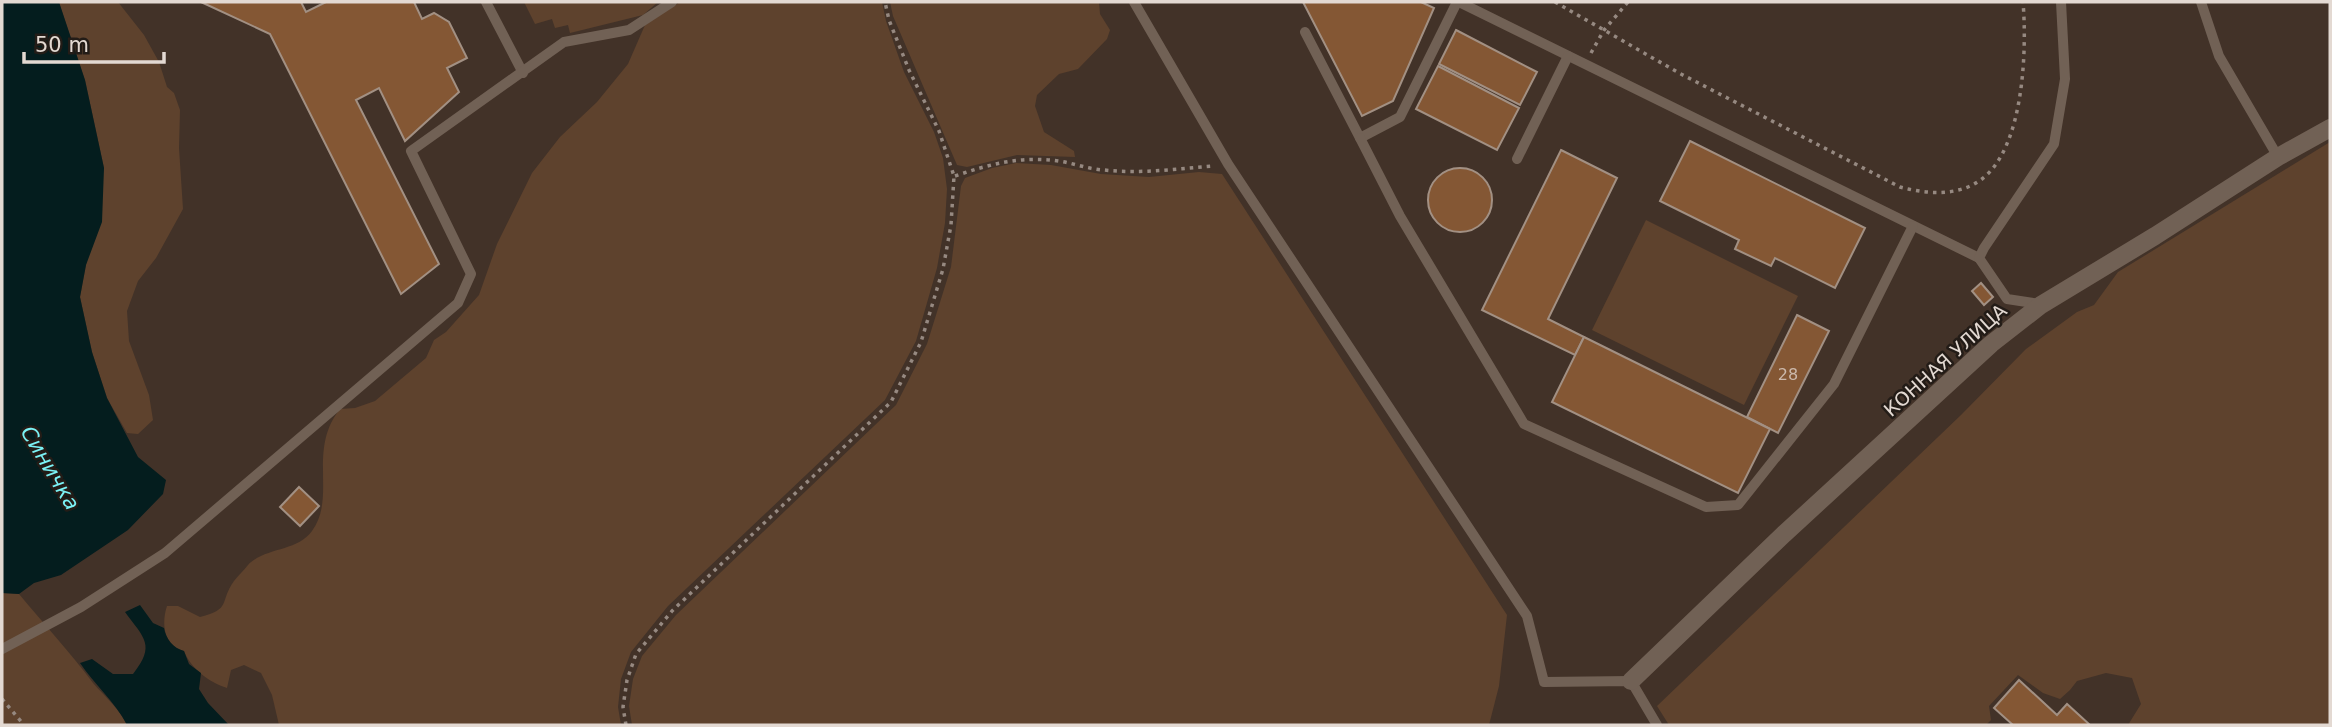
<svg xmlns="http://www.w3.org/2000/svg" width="2332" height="727" viewBox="0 0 2332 727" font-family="'DejaVu Sans',sans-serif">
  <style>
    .green { fill: #5e422d }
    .water { fill: #041d1e }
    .building { fill: #845734; stroke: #a29083; stroke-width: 2 }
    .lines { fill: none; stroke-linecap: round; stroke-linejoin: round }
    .path { stroke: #968981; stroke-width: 3.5; stroke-dasharray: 3.5 5; stroke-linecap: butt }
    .service { stroke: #716155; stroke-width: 10 }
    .minor { stroke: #716155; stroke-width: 18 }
    .labels { text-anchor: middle; stroke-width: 5; stroke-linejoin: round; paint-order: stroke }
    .number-label { font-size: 16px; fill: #cbb8aa }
    .street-label { font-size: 19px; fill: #e3d9d2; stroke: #231c17 }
    .water-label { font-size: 21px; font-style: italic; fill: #7bf2f5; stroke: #231c17 }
  </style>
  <rect width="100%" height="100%" fill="#423228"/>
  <g class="green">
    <path d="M59 2H118L144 35 159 62 167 87 174 93 180 110 179 148 183 209 156 258 138 281 127 311 129 341 149 395 153 420 138 434 127 433 107 398 92 352 80 297 104 168 85 80Z"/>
    <path d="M524 2H658L643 15 570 33 568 25 555 28 552 19 535 24Z"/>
    <path d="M680 2H882L886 21 904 72 934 132 943 158 947 189 945 223 937 268 916 341 885 400 668 606 631 652 621 679 618 707 621 725H279L272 695 261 673 244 665 231 670 227 688C209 682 191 669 184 651 164 646 161 624 167 606H178L200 617C232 609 219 602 234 581 238 576 244 570 248 565 265 547 297 552 312 531 337 497 307 450 340 409L355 408 375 401 426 358 434 340 446 332 479 295 497 244 532 173 560 137 597 102 628 64 645 25Z"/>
    <path d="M890 2H1099L1100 14 1110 30 1107 39 1078 69 1059 74 1037 95 1035 106 1044 132 1074 151 1075 157 1017 155 967 167 957 165 893 16Z"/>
    <path d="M2330 142V725H2128L2141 704 2132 678 2106 673 2077 681 2070 690 2060 699 2043 693 2018 675 1989 706 1991 720 1986 725H1669L1657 706 1961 415 2026 349 2077 312 2094 305 2118 272Z"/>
    <path d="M1016 163 1051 165 1101 174 1149 177 1199 172 1222 174 1507 615 1499 686 1489 725H632L629 706 633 679 642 656 676 615 896 405 927 344 951 267 961 186 965 178 992 168Z"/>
    <path d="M1646 220 1798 296 1744 405 1592 330Z"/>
    <path d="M2 593 19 594C44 624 70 652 93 683 105 697 119 708 127 725H2Z"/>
  </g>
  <g class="water">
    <path d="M2 2H59L85 80 104 168 102 222 86 265 80 297 92 352 107 398 138 457 166 480 163 494 128 530 61 575 34 583 19 594 2 593Z"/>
    <path d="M140 605 153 623 164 628C166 639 173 648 184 651L189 664 201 673 199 689 208 703 229 725H127C115 702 94 684 80 663L92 659 113 674H133C156 645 144 638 125 612Z"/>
  </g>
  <g class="building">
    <path d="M201 2H301L306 12 326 2H414L422 19 434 13 449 22 467 58 447 68 459 92 405 141 379 88 356 100 439 264 401 294 270 34Z"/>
    <path d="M1303 2H1421L1434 8 1393 101 1362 116Z"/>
    <path d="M1456 30 1537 72 1520 105 1439 64Z"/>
    <path d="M1438 66 1519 108 1497 150 1416 109Z"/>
    <path d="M1690 141 1865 228 1835 288 1775 258 1771 266 1735 249 1739 240 1660 201Z"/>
    <path d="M1561 150 1617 178 1548 319 1584 337 1575 355 1482 310Z"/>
    <circle cx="1460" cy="200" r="32"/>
    <path d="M1981 283 1993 297 1984 305 1972 291Z"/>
    <path d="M1797 315 1829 331 1778 433 1747 417Z"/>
    <path d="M1584 337 1770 429 1738 493 1552 402Z"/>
    <path d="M299 487 319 506 300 526 280 507Z"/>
    <path d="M2019 680 2057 715 2067 704 2090 725H2013L1994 708Z"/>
  </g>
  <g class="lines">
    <g class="path">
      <path d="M1555 2 1679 73 1900 187C1926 194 1958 197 1982 179 2024 147 2027 50 2023 2"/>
      <path d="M1591 53 1604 30 1628 2"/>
      <path d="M955 176C987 165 1016 157 1050 160 1068 161 1086 169 1104 170 1140 174 1176 169 1212 166"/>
      <path d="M2 699 24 725"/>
      <path d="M626 725 623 707 627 680 636 654 672 611 891 402 921 342 943 269 951 225 954 176 939 131 909 70 889 20 885 2"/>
    </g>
    <g class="service">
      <path d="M486 2 523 73"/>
      <path d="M1134 2 1228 164 1527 616 1544 682 1631 681 1657 725"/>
      <path d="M1459 2 1979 258"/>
      <path d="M2201 2 2219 56 2278 157"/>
      <path d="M1305 32 1360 138 1400 117 1457 2"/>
      <path d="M1360 138 1400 216 1524 424 1706 507 1738 505 1834 384 1913 226"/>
      <path d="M1517 159 1568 56"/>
      <path d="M2040 304 2007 299 1979 258 1984 248 2054 144 2065 79 2061 2"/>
      <path d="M2 649 81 607 165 553 458 303 471 274 411 151 564 42 629 30 672 2"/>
    </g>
    <path class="minor" d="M1631 681 1784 534 1991 344 2041 305 2155 236 2278 157 2330 128"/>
  </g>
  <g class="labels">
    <g class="number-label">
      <text x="1788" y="380">28</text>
    </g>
    <g class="street-label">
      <text transform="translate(1945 360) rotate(-42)" y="7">КОННАЯ УЛИЦА</text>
    </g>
    <g class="water-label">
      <text transform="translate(50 468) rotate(59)" y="7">Синичка</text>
    </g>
  </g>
  <rect width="2332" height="727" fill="none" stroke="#e3d9d2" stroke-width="7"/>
  <path d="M24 52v10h140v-10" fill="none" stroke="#e3d9d2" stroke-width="3.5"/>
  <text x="35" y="52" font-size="21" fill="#e3d9d2" stroke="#231c17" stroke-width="5" paint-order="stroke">50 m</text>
</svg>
